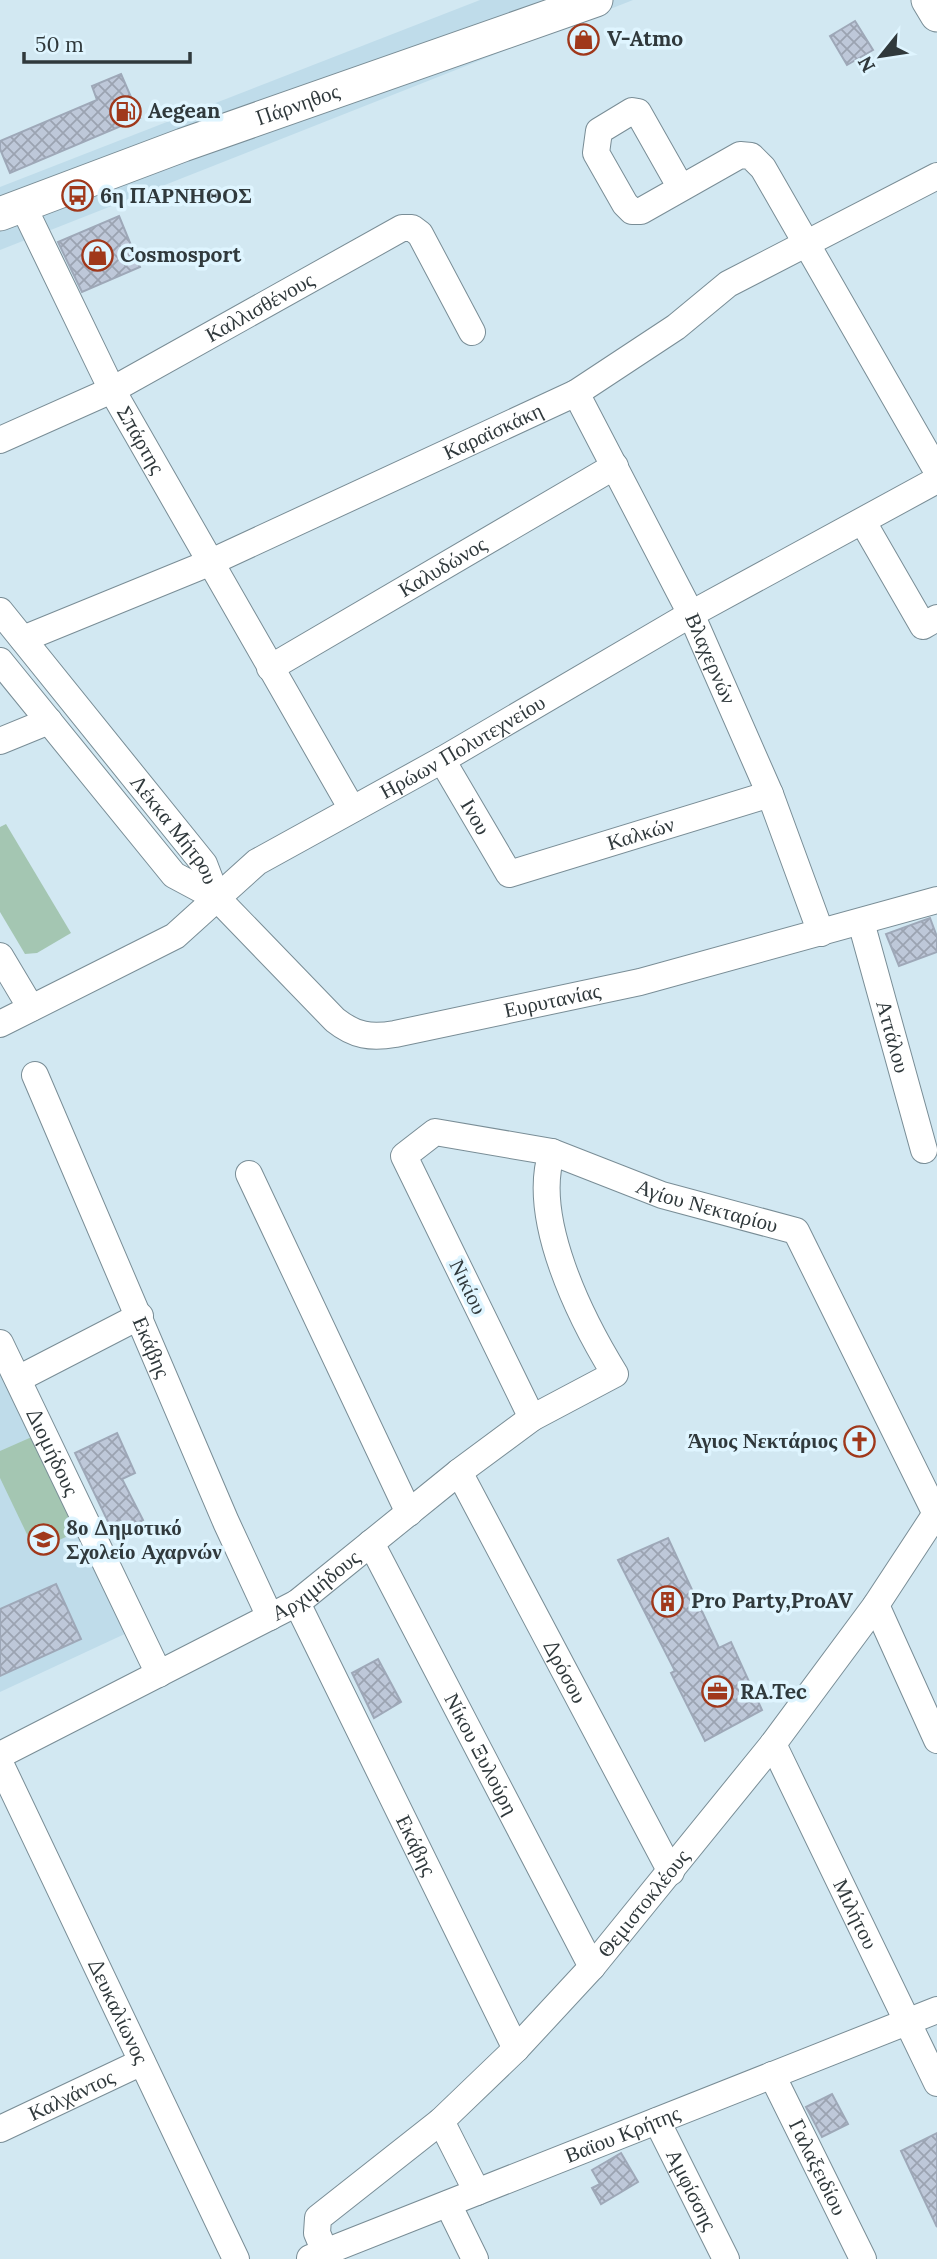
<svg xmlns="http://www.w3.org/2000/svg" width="937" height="2259" viewBox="0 0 937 2259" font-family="Lora,serif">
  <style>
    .built { fill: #bfdcea }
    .pitch { fill: #a4c6b2 }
    .building { fill: url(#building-cross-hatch); stroke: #9ea8b8; stroke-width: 2 }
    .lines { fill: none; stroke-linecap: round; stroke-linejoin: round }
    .minor-casing { stroke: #798d96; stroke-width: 28 }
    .major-casing { stroke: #798d96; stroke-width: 35 }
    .minor { stroke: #fff; stroke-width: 26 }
    .major { stroke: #fff; stroke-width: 33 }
    .labels { text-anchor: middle; stroke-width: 7; stroke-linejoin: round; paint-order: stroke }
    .poi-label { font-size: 21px; font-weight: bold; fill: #30393c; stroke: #dff5ff; text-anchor: start }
    .street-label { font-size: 21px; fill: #30393c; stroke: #dff5ff }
  </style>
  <defs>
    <pattern id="building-cross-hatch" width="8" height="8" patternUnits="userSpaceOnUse" patternTransform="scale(1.75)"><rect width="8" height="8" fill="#bec8d9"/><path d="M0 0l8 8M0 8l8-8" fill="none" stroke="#9ba3b1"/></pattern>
  </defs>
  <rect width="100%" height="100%" fill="#d2e8f2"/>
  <g class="built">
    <path d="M480 0H633L0 250V187Z"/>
    <path d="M0 1358 129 1632 0 1692Z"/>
  </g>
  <g class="pitch">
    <path d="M6 824 71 933 37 953 25 954 0 912V827Z"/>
    <path d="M34 1436 79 1531 35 1551 0 1478V1451Z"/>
  </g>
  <g class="building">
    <path d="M855 21 873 50 847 65 830 36Z"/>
    <path d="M121 74 140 118 10 173 0 149V141L97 100 92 86Z"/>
    <path d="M119 216 140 267 82 292 58 242Z"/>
    <path d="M930 918 937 937V952L899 966 886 934Z"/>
    <path d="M117 1433 135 1473 122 1479 143 1520 114 1534 75 1453Z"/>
    <path d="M668 1538 719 1648 731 1642 762 1710 705 1741 671 1673 675 1671 618 1560Z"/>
    <path d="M56 1584 81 1639 0 1676V1609Z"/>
    <path d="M378 1659 401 1702 374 1718 352 1673Z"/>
    <path d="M832 2094 848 2124 822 2137 806 2107Z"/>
    <path d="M937 2133V2227L901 2151Z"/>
    <path d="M621 2153 638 2182 601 2204 592 2188 600 2184 592 2170Z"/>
  </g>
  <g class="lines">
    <defs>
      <g id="minor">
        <path d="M681 188 638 112 632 111 599 131 596 153 625 204 632 211H641L740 155 751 156 763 168 937 471"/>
        <path id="s1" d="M23 206 112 390 352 809"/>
        <path id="s2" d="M576 393 691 614 770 794 821 933"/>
        <path id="s3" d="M0 440 112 390 402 228H412L420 234 472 332"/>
        <path d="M863 522 923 626 937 618"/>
        <path id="s4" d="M0 611 204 864 217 898"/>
        <path id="s5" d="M23 639 209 563 576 393 676 327 728 284 937 176"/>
        <path id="s6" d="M0 661 174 875 217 898 335 1020C355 1036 371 1038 395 1034L640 982 937 900"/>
        <path id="s7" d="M270 668 615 466"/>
        <path d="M0 741 49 721"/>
        <path id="s8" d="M442 760 509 874 770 794"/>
        <path id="s9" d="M861 922 924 1150"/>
        <path d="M0 956 31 1008"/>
        <path id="s10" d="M0 1024 175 936 257 862 442 760 691 614 937 480"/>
        <path id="s11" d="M35 1075 226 1522 270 1617"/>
        <path d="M249 1174 409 1513"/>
        <path id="s12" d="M0 1343 159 1674"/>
        <path d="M18 1379 140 1316"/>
        <path id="s13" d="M532 1418 404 1156 435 1132 552 1152 662 1195 796 1231 936 1514"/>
        <path id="s14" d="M459 1472 671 1872"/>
        <path id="s15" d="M371 1543 592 1967"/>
        <path id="s16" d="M297 1603 516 2049"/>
        <path d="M876 1605 937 1740"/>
        <path id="s17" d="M773 1744 937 2083"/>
        <path id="s18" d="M0 1755 297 1603 459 1472 532 1418 615 1374C581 1319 530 1218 552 1152"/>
        <path id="s19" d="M0 1763 236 2259"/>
        <path id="s20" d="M772 2075 863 2259"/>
        <path d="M441 2121 477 2192"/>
        <path id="s21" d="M657 2121 726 2259"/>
        <path id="s22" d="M0 2129 142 2062"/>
        <path d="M448 2204 475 2259"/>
        <path id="s23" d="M325 2252 317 2233 318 2218 441 2121 516 2049 592 1967 773 1744 876 1605 937 1512"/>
        <path id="s24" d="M310 2258 937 2010"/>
      </g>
      <g id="major">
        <path d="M928 0 937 15"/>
        <path id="s25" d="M0 214 183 145 596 0"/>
      </g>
    </defs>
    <use href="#minor" class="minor-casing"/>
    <use href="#major" class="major-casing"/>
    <use href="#minor" class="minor"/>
    <use href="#major" class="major"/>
  </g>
  <defs>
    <symbol id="shop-ring" viewBox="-11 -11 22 22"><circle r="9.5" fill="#dff5ff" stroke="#a0381b" stroke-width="1.5"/><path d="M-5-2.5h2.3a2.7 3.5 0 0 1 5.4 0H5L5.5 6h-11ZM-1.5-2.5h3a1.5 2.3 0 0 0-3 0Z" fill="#a0381b"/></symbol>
    <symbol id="fuel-ring" viewBox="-11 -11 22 22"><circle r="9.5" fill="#dff5ff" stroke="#a0381b" stroke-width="1.5"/><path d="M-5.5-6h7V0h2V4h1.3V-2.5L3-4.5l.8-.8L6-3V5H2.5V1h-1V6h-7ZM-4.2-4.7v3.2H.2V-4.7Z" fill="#a0381b"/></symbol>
    <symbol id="bus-ring" viewBox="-11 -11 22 22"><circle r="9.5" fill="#dff5ff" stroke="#a0381b" stroke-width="1.5"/><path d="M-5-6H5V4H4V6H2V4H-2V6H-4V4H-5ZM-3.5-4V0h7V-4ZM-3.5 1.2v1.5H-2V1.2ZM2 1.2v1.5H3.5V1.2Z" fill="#a0381b"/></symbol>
    <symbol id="church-ring" viewBox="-11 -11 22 22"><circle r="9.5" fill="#dff5ff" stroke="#a0381b" stroke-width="1.5"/><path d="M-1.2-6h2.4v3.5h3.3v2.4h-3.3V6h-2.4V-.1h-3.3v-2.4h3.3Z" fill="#a0381b"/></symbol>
    <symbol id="school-ring" viewBox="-11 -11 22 22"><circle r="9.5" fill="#dff5ff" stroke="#a0381b" stroke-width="1.5"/><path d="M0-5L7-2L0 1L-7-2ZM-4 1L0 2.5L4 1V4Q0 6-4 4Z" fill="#a0381b"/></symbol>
    <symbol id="building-ring" viewBox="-11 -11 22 22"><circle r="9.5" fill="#dff5ff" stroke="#a0381b" stroke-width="1.5"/><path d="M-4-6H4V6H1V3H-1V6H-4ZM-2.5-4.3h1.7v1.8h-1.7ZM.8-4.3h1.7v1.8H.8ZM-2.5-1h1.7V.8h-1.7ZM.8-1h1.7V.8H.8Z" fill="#a0381b"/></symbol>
    <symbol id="office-ring" viewBox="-11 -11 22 22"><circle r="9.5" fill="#dff5ff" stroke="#a0381b" stroke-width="1.5"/><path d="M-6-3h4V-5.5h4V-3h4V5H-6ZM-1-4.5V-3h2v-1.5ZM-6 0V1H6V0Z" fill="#a0381b"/></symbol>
  </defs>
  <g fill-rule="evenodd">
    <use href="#shop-ring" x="566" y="22" width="35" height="35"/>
    <use href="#fuel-ring" x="108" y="94" width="35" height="35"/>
    <use href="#bus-ring" x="60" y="178" width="35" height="35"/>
    <use href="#shop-ring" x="80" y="238" width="35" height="35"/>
    <use href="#church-ring" x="842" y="1424" width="35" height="35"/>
    <use href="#school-ring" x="26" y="1522" width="35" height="35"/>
    <use href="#building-ring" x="650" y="1584" width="35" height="35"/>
    <use href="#office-ring" x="700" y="1674" width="35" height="35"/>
  </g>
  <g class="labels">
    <g class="poi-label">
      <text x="607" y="46">V-Atmo</text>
      <text x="148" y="118">Aegean</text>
      <text x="100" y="203">6η ΠΑΡΝΗΘΟΣ</text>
      <text x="120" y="262">Cosmosport</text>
      <text x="837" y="1448" text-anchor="end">Άγιος Νεκτάριος</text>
      <text x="66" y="1535">8ο Δημοτικό<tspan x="66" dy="24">Σχολείο Αχαρνών</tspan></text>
      <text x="691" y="1608">Pro Party,ProAV</text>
      <text x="740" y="1699">RA.Tec</text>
    </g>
    <g class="street-label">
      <text dy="7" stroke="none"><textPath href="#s25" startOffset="317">Πάρνηθος</textPath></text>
      <text dy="7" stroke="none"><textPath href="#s3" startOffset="292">Καλλισθένους</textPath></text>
      <text dy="7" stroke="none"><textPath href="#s5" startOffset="514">Καραϊσκάκη</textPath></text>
      <text dy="7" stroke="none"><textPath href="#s1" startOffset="262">Σπάρτης</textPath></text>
      <text dy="7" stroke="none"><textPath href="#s7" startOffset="200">Καλυδώνος</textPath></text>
      <text dy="7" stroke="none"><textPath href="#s2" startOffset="298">Βλαχερνών</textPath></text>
      <text dy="7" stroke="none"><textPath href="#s10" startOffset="542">Ηρώων Πολυτεχνείου</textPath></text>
      <text dy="7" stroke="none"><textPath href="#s8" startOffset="66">Ινου</textPath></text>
      <text dy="7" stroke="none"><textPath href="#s4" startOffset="280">Λέκκα Μήτρου</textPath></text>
      <text dy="7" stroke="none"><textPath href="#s8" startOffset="270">Καλκών</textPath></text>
      <text dy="7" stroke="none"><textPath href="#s6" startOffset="719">Ευρυτανίας</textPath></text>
      <text dy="7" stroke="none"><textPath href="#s9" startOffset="119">Αττάλου</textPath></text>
      <text dy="7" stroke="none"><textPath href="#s13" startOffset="614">Αγίου Νεκταρίου</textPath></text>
      <text transform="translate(468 1287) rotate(64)" y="7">Νικίου</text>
      <text dy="7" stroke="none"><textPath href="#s11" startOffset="296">Εκάβης</textPath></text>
      <text dy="7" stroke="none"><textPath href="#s12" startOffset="121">Διομήδους</textPath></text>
      <text dy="7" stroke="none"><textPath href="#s18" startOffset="359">Αρχιμήδους</textPath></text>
      <text dy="7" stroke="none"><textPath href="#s14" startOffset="226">Δρόσου</textPath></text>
      <text dy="7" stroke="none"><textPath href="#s15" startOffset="238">Νίκου Ξυλούρη</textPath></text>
      <text dy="7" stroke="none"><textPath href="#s16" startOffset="270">Εκάβης</textPath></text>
      <text dy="7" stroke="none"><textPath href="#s23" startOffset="490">Θεμιστοκλέους</textPath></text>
      <text dy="7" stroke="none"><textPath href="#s17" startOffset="189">Μιλήτου</textPath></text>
      <text dy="7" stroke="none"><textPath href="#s19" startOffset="275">Δευκαλίωνος</textPath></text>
      <text dy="7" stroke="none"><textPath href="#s22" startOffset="79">Καλχάντος</textPath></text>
      <text dy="7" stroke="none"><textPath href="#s24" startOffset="336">Βαϊου Κρήτης</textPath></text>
      <text dy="7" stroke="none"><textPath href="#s20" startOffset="103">Γαλαξειδίου</textPath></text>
      <text dy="7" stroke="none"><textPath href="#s21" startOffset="77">Αμφίσσης</textPath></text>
    </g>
  </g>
  <g transform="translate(881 56) rotate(240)" stroke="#dff5ff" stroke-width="5" paint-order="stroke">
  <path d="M0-5L12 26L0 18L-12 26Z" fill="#30393c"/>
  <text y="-10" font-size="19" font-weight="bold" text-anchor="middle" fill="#30393c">N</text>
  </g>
  <path d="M24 52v10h166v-10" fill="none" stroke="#30393c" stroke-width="3.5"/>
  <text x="35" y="52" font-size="21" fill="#30393c" stroke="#dff5ff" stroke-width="5" paint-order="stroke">50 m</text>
</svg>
